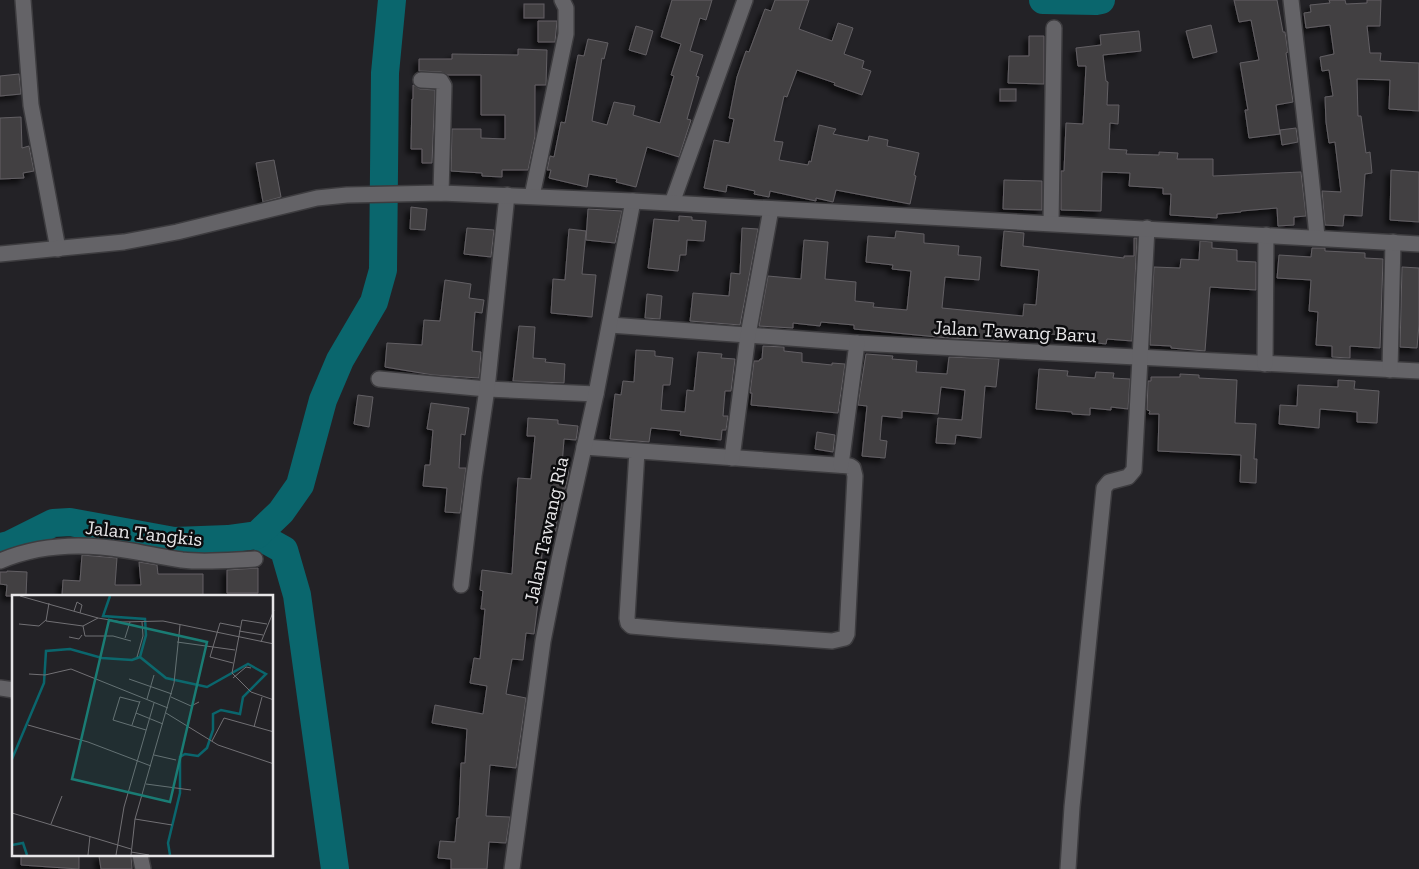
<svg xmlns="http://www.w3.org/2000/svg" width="1419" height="869" viewBox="0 0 1419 869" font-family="'Zilla Slab',serif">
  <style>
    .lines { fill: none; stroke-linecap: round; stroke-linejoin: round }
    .river { stroke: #0a666d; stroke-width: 28 }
    .building { fill: #424043; stroke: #625f63; filter: url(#shadow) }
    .minor-casing { stroke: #3d3c3f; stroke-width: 18 }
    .tertiary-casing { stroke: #3d3c3f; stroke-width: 18 }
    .minor { stroke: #646367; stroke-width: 15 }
    .tertiary { stroke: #646367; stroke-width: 15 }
    .labels { text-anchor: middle; stroke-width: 5; stroke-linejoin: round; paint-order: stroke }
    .street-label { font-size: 20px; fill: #e7e6e8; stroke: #0c0c0e }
    .inset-river { fill: none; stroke: #0a666d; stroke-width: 2.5 }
    .inset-road { fill: none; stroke: #717074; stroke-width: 1 }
    .view { fill: #1a7c74; fill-opacity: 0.15; stroke: #1a7c74; stroke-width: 2.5 }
    .inset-edge { fill: none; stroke: #e7e6e8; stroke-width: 2.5 }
  </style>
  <defs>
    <filter id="shadow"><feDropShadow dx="-4.5" dy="4.5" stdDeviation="2.5" flood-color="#0009"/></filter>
  </defs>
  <rect width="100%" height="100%" fill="#232226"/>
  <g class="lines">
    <g class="river">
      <path d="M1043 0 1096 1 1101 0"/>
      <path d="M257 535 284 550 297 595 335 869"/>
      <path d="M0 547 9 545 53 523 70 522 174 541 228 539 257 535 281 512 300 485 323 400 340 360 374 302 383 270 385 73 392 0"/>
    </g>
  </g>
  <g class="building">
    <path d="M672 0H712L706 20 700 18 690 51 703 55 696 76 699 77 687 119 691 120 679 157 647 147 636 187 616 182 617 179 589 174 587 187 549 178 551 170H547L550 156 554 157 561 122 565 123 578 55 584 56 588 39 608 43 604 59 602 58 592 121 607 125 614 102 635 106 633 115 660 123 674 76 671 75 681 44 661 37Z"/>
    <path d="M775 0H809L799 29 832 41 838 23 853 28 844 54 864 61 862 68 871 71 862 95 834 85 835 83 797 70 787 97 784 96 774 141 783 142 779 160 808 165 809 161 811 162 819 125 836 129 833 134 868 141 869 136 888 140 887 146 919 153 914 175 916 176 910 204 836 190 833 202 816 198V201L770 191 769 197 754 194 755 191 727 185 726 192 704 188 714 140 729 143 734 119 729 118 737 77 746 51 749 52 765 9 771 11Z"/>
    <path d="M1234 0H1277L1283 32H1285L1288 52 1286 53 1293 102 1276 105 1280 134 1249 138 1245 110H1248L1240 63 1259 60 1251 20 1239 22Z"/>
    <path d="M1329 0H1345L1346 4 1367 3V0H1381L1380 26H1367L1370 53H1381L1380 61 1419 63V111L1389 109 1390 80 1357 79 1358 116H1361L1366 153 1370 152 1372 173 1365 174 1362 216 1344 215 1343 226 1325 225 1322 191 1341 192 1335 142 1329 143 1326 122 1325 97 1333 96 1329 70 1322 71 1320 57 1334 54 1330 25 1306 28 1304 13 1311 12 1310 5 1330 3Z"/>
    <rect x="524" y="4" width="20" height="14"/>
    <path d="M538 21H557L555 42H538Z"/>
    <path d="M1211 25 1217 52 1193 58 1186 31Z"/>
    <path d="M636 26 653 31 646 55 629 50Z"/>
    <path d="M1139 31 1141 51 1103 55 1106 81 1108 82 1107 105H1119L1118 124 1110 123 1109 149 1127 150 1126 154 1159 155V152L1178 153 1177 159H1213V176L1301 172 1306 216 1294 217V225L1278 226 1277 208 1241 211V212L1217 214V218L1170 215 1171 194H1163V188L1129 186 1130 173 1102 172 1101 211 1061 210V171H1064L1066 123 1083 124 1086 66H1078L1076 48 1101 45 1100 35Z"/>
    <path d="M1029 36H1044V84L1008 83 1009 56H1029Z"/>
    <path d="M518 49 547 50 546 85H535V136L528 170H502V177L482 176V173L451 171 452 129H481V138L505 139V115H481V75H448L441 72 419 71V59H452V54L518 55Z"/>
    <path d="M19 74 21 94 0 96V76Z"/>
    <path d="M413 85 420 89 435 90 432 163H422V149H411L412 99H413Z"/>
    <rect x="1000" y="89" width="16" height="12"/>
    <path d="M21 117 22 148 29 146 34 171 23 173 24 178 0 179V118Z"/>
    <path d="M1296 128 1298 142 1282 145 1280 130Z"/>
    <path d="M274 160 281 197 263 202 256 163Z"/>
    <path d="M1391 170 1419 172V222L1390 220Z"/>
    <path d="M1004 180 1042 181V210L1003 209Z"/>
    <path d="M411 207 427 209 425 230 410 229Z"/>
    <path d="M588 209 622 211 615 243 586 240Z"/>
    <path d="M679 216 692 217V220L706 221 704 241 687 240 686 255H680L678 271 648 268 654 219 679 221Z"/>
    <path d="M467 228 494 230 491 257 464 254Z"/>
    <path d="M742 228 758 229 740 325 690 321 693 293 729 296 731 273 740 274Z"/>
    <path d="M569 229 586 231 582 274 596 275 592 317 551 313 553 279 565 280Z"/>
    <path d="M896 231 924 234V243L959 246 958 255 981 257 979 280 945 277 942 308 1023 316 1024 304 1036 305 1039 270 1001 266 1004 231 1024 233 1023 246 1124 258V256H1134V238H1137L1132 341 1107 339 1106 344 1089 342 1073 340 1074 336 1039 333V338L1008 335V341L948 338 854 329V325L821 322 820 326 793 323V328L759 326 768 276 801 279 804 240 828 242 825 279 856 282 855 301 874 303 873 307 907 310 911 271 892 269 893 265 866 262 868 236 895 238Z"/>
    <path d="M1200 241 1212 242V248L1237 250V261L1256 262V290L1210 287 1205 351 1171 348V346L1150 345 1154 267 1180 268 1181 259 1199 260Z"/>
    <path d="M1312 248H1325V251L1365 253V258L1383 259 1380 348 1350 346V358H1348L1332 357V346L1316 345 1318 312 1309 311 1311 280 1277 278 1279 255 1311 257Z"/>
    <path d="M1402 267 1419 268V324L1417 348 1400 347Z"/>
    <path d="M445 280 471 284 469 298 484 300 482 313 475 312 472 351 481 352 479 378 433 375 385 367 387 343 422 345 424 320 440 321Z"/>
    <path d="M647 294 662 296 660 319 645 318Z"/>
    <path d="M519 326 535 327 533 358 546 359 545 362 565 364 564 383 513 381Z"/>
    <path d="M763 346 784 347V351L802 353V362L832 365V363L845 364 838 413 751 405 752 393H750L754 361H759L760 359H762Z"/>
    <path d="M636 350 655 351V356L673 358 670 385H663L661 410 685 412 687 390 694 391 698 352 722 354 721 358 735 359 731 391H725L723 416H728L726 430H722L721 440 680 435 681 431 651 428 649 442 610 439 615 394 621 395 623 381 634 382Z"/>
    <path d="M866 354 893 356 892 359 917 361 916 372 947 374 949 357 999 359 996 387 985 386 981 438 956 435 955 444 936 443 938 418 962 420 965 390 941 387 938 414 902 411V418L882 416 880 440 887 441 885 458 862 456 867 406 858 405Z"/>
    <path d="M1039 369 1068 371 1067 376 1095 378 1096 372 1114 373 1113 378 1130 379 1128 409 1111 407V410L1090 408V415L1072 414V412L1036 409Z"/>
    <path d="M1180 374 1199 375V378L1237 380 1235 423 1256 424 1254 459H1257L1256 483 1240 482 1241 455 1158 451 1159 414H1149L1150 411 1147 410 1148 381H1151V377H1180Z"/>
    <path d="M1338 380 1355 381 1354 389 1379 391 1377 423 1357 422V412L1320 409 1319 428 1279 424 1280 405 1297 406 1298 385 1338 387Z"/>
    <path d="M358 395 373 397 369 427 354 424Z"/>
    <path d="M431 403 469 408 465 435 461 434 459 468H466L460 513 445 512 447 488 423 486 425 465H430L433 430 427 429Z"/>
    <path d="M528 418 558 420V424L578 426 577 434 576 440 564 439 562 466 569 467 568 478 565 489H562L561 510H558L556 531 544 530 540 578 543 579 541 596 539 595 534 634 526 633 523 660 512 659 506 694 526 698 516 768 490 765 486 816 510 817 506 843 489 842 487 869H451V859L438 858 440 841 455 842 457 818H459L461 763H465L467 729 432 723 435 705 483 714 487 686 470 683 474 658 480 659 483 630 485 609H481L483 591 480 590 482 570 512 574 518 478 531 479 535 436H527Z"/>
    <path d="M817 432 835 435 833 452 815 449Z"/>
    <path d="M82 555 117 558 115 585H141L139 562 157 565 158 574H203V596H62L63 580 80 581Z"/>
    <path d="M258 568V593H227V570Z"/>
    <path d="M7 571 27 572 26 596H6L7 585 0 584V572H7Z"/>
    <path d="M21 855H79V869L21 865Z"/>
    <path d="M114 855H131L132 869H101L99 856Z"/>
  </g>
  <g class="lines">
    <defs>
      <g id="minor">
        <path d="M23 0 31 105 58 249"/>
        <path d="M1291 0C1300 79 1310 158 1317 237"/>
        <path d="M421 80 441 81 444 86 441 193"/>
        <path d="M532 196 566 34V8L562 0"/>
        <path d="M672 203 745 0"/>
        <path d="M1051 223 1054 28"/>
        <path d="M610 325 857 343 1419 371"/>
        <path d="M1265 364 1266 235"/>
        <path d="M1390 370 1393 242"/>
        <path d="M379 379 487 389 596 394"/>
        <path d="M584 447 850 466 853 468 855 476 847 634 845 638 832 641 677 630 631 626 628 623 627 618 637 451"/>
        <path d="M732 458 748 335 771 209"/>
        <path d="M841 465 857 343"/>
        <path d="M0 561C40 544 83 543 125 550 144 553 162 557 182 560 206 563 231 560 255 559"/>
        <path d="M461 585 474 476 487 389 507 195"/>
        <path d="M0 688 14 690"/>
        <path d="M140 855 143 869"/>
        <path d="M512 869 543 641 559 560 596 394 633 201"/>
        <path d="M1068 869 1072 807 1104 488 1109 482 1128 477 1134 470 1147 228"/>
      </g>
      <path id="tertiary" d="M0 254 124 242 177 232 317 198 347 195 441 193 633 201 1419 244"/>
    </defs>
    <use href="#minor" class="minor-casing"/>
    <use href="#tertiary" class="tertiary-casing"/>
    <use href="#minor" class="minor"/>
    <use href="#tertiary" class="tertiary"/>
  </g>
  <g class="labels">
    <g class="street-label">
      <text transform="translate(1015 331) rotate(3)" y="7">Jalan Tawang Baru</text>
      <text transform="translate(546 530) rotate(-78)" y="7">Jalan Tawang Ria</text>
      <text transform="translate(144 533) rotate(6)" y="7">Jalan Tangkis</text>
    </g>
  </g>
  <g transform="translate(12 595)">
    <rect width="261" height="261" fill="#232226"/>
    <path class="inset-river" d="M98 1 91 21 133 24 134 40 128 62 154 83 195 92 236 69 254 79 231 102 228 119 209 115 201 119V135L195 153 186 161 173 159 168 162V198L156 248 158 260M0 164 32 88 34 56 58 54 90 63 120 65 128 62M0 250 11 248 15 260"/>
    <path class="inset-road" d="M8 1 86 23 110 27 151 26 262 49M37 8 34 26 71 31 86 23M62 16 65 7 70 10 68 18M7 29 27 31 34 25M255 29 230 25 220 78 239 97 262 105M71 31 73 41H101L119 46M227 36 251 40M57 42 67 44 70 40M113 43 118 27M165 47 223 55M249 47 262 15M125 62 131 41 130 27M221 68 198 62 208 28 228 32M17 79 33 80 59 74 156 113M221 83 234 72 239 73M117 84 160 99M159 102 179 111 187 107M135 104 142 80M127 107 108 102 101 125 134 135M124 118 151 129M154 118 206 150 262 169M16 130 76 147 139 171M120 130 128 106M242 132 250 102M200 146 212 123 262 137M142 160 164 165M134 189 179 195M0 218 119 254M123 224 160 230M39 229 50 201M119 257 137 260M76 260 78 241M104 260 112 212 142 108M119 260 123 224 162 88 168 30"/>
    <path class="view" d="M97 25 195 47 158 207 60 184Z"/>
    <rect width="261" height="261" class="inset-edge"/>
  </g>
</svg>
